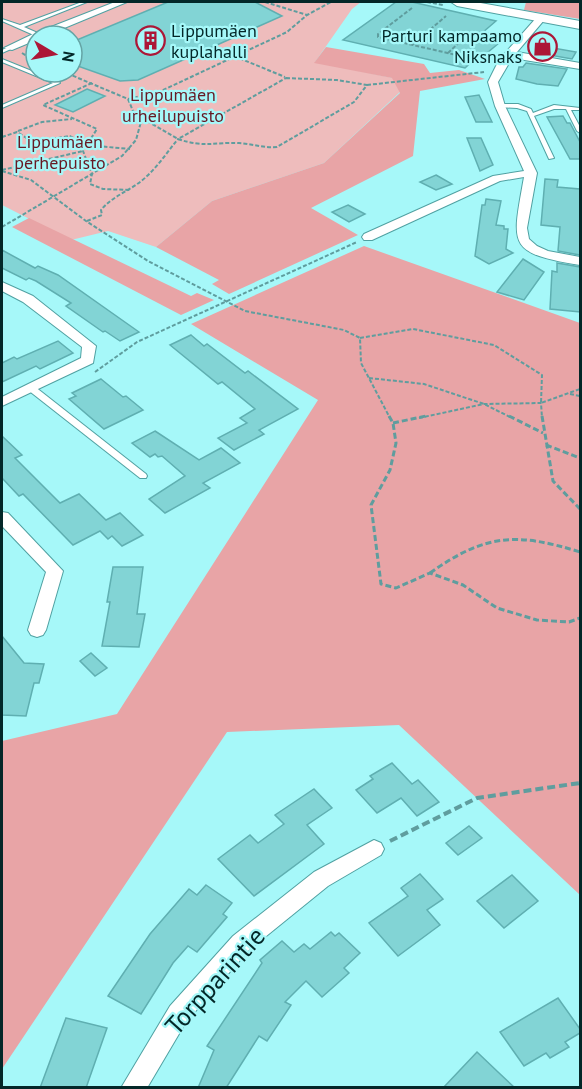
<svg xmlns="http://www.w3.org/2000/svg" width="582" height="1089" viewBox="0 0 582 1089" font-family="'PT Sans',sans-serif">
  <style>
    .green { fill: #eebcbc; fill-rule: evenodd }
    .forest { fill: #e8a4a6 }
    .building { fill: #82d4d5; stroke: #5fafb1; stroke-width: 1.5 }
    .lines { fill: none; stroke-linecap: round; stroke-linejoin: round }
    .service-casing { stroke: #50a1a2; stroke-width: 2 }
    .minor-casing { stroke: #50a1a2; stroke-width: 2 }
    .secondary-casing { stroke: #50a1a2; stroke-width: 2 }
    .path-far2 { stroke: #5f9d9e; stroke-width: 2; stroke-dasharray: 4 2; stroke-linecap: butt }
    .path-far1 { stroke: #5f9d9e; stroke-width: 3; stroke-dasharray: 6 3; stroke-linecap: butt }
    .path { stroke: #5f9d9e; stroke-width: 4; stroke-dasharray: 8 4; stroke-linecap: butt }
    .service { fill: #fff; fill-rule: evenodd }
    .minor { fill: #fff; fill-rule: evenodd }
    .secondary { fill: #fff; fill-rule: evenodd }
    .labels { text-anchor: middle; stroke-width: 4.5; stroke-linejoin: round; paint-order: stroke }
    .far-poi-label { font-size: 18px; fill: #032728; stroke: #a6f8f9; text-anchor: start }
    .far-park-label { font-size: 18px; fill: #671924; stroke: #a6f8f9 }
    .near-street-label { font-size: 26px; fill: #032728; stroke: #a6f8f9 }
  </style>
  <rect width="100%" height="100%" fill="#a6f8f9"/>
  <path class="green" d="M2 2H361L352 9 315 62 393 78 400 92 324 163 212 201 156 247 108 231 71 240 2 205ZM36 36H72V72H36Z"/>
  <g class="forest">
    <path d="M526 2H580V19L524 10Z"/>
    <path d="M326 47 424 64 430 73 459 70 485 79 420 91 413 156 311 208 358 235 229 294 212 284 219 280 156 247 212 201 324 163 400 93 392 78 314 63Z"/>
    <path d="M29 218 191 296 197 293 214 300 181 315 12 227Z"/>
    <path d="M364 246 580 323V895L399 725 227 732 2 1069V741L117 714 318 400 191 324Z"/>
  </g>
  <g class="building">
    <path d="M168 2H255L282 16 138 80 120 81 72 64V42Z"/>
    <path d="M396 2H412L496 21 482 33 505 38 481 58 477 57 465 68 343 40Z"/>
    <path d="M537 42 555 45 553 48 576 52 572 59 532 52Z"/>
    <path d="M526 63 567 69 558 86 537 84 516 79 519 67H523Z"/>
    <path d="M87 89 105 96 73 112 55 105Z"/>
    <path d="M479 95 492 122H476L465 97Z"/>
    <path d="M563 116 567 123H570L580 142V159H570L547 117Z"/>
    <path d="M467 138H481L493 165 480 171Z"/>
    <path d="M436 175 452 184 436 190 420 182Z"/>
    <path d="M545 179 558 180 557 187 580 189V255L558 251 560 227 541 225Z"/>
    <path d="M486 199 501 201 496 225 504 226V229H508L506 249 513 253 489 264 475 256 482 205H485Z"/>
    <path d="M348 205 365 214 349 222 332 212Z"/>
    <path d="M2 250 35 268 38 266 58 275 139 332 120 341 105 331 103 332 66 306 71 303 36 281 29 278 26 280 2 268Z"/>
    <path d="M523 259 544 272 524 300 497 292Z"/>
    <path d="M557 263 580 267V312L550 309 552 271 557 272Z"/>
    <path d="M191 335 204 346 207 344 245 373 248 371 298 409 259 430 264 434 234 450 218 438 247 423 240 418 255 409 222 382 218 384 170 345Z"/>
    <path d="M58 341 73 353 40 369 36 366 2 382V363L14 357 17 359Z"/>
    <path d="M101 379 123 397 126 396 143 410 104 429 69 399 76 396 72 393Z"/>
    <path d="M155 431 199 460 221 448 240 463 203 483 210 488 165 513 149 499 185 476 162 456 158 457 155 454 150 457 132 443Z"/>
    <path d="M2 436 22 455 15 458 60 503 79 494 106 520 120 513 143 535 122 546 112 536 108 539 100 531 73 545 23 494 19 496 2 478Z"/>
    <path d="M113 567H143L137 614H145L139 647 102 646 110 602H107Z"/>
    <path d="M2 636 24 663 44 664 39 683H34L26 716 2 715Z"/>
    <path d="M91 653 107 668 95 676 80 661Z"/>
    <path d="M392 763 412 784 418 780 439 802 417 816 401 798 377 813 356 790 373 779 370 776Z"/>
    <path d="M314 789 332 808 307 825 324 844 254 896 218 859 250 835 258 843 284 824 275 815Z"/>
    <path d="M469 826 482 838 458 855 446 843Z"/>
    <path d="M420 874 443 899 427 910 440 925 398 956 369 923 408 896 401 888Z"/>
    <path d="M512 875 538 901 504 928 477 901Z"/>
    <path d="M206 885 232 903 223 914 227 917 197 952 188 946 173 963 141 1014 108 996 150 934 189 889 197 895Z"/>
    <path d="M331 932 335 936 339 933 360 953 344 968 349 973 322 997 306 981 285 1002 291 1005 267 1041 259 1036 226 1088H198L214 1050 207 1046 262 963 260 960 282 941 294 952 304 944 310 949Z"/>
    <path d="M558 998 580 1029V1033L565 1042 569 1047 550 1058 546 1053 524 1066 500 1032Z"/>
    <path d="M66 1018 107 1028 86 1088H40Z"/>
    <path d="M477 1052 498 1072 515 1088H443Z"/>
  </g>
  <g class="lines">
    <defs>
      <g id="service">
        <path d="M82 2H87L24 27 40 34V36H36L2 21V19L20 25Z"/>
        <path d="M9 47H11V49L2 53V50Z"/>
        <path d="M2 59 59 82 60 83 2 108V105L53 83 2 62Z"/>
        <path d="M500 104H518L531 109 533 113 554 105 580 108V110H571L580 127V133L577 131 566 109H554L534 116 554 158 549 159 527 111 517 108 498 107V105Z"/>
        <path d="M28 386H34L146 474 147 476 146 478H140L28 390 27 388Z"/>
      </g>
      <g id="minor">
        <path d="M115 2H127L45 36H36V40L12 50 4 48 33 34Z"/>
        <path d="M540 16 545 19 517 52 580 63V69L512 58 498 82 505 106 537 173 527 228 529 239 537 246 548 251 580 257V265C506 253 512 245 524 177L500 181 372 240H364L362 237 364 234 493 176 524 171 495 106 488 82 499 60 537 17Z"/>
        <path d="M2 282 33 296 96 346 93 363 2 406V397L81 358 82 347 23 302 2 291Z"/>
        <path d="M2 512 8 513 63 571 46 630 43 635 37 637 31 635 28 630 46 572 2 526Z"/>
        <path d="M374 840 381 843 384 849 381 855 328 886 249 950 186 1022 147 1088H121L170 1006 233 936 314 872Z"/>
      </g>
      <path id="secondary" d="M451 2H475L580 21V29L457 6Z"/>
    </defs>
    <use href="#service" class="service-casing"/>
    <use href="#minor" class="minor-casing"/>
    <use href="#secondary" class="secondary-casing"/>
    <g class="path-far2">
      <path d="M265 2 307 15"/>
      <path d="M427 2 443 5"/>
      <path d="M412 8 378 34V37L478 60 490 59"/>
      <path d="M412 45 446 16"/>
      <path d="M22 53 36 62"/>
      <path d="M448 53 469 33H502"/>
      <path d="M234 56 285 77"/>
      <path d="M286 78 337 80 367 85 354 102 277 147C264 148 252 144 239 143 214 142 204 148 178 139Z"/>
      <path d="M92 83 43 105 97 129 83 151 92 174 90 184 103 189 130 190"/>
      <path d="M367 85 484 72"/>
      <path d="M128 99 159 92 287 32 307 15 331 2"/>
      <path d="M142 118 178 139"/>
      <path d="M18 131 42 122 72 119"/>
      <path d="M2 137 17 132 33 142 70 136 86 145 130 149"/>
      <path d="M2 170 83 151"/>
      <path d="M2 171 31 180 86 221 148 261 245 311 344 330 360 338 361 363 390 418"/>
      <path d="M87 221 102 215 101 210C113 195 133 190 147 176 159 165 168 151 178 139"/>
      <path d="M2 227 122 156 136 140 142 118 133 111 128 99 64 72"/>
      <path d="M360 338 413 329 494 345 542 375 541 403 580 389"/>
      <path d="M95 372 137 342 357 242"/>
      <path d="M369 378 424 384 484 404 512 418"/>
      <path d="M570 394 580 396"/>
      <path d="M419 418 484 404 541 403 542 418"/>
    </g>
    <g class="path-far1">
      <path d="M389 416 393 423 396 443 390 470 371 505 381 584 396 588 430 573 463 585 497 608 537 620 569 622 580 618"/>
      <path d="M509 416 543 433"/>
      <path d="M542 416 553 481 580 509"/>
      <path d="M393 423 426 416"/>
      <path d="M546 445 580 458"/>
      <path d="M430 573C485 534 516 532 580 552"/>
    </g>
    <path class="path" d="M390 841 477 798 580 783"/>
    <use href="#service" class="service"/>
    <use href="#minor" class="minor"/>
    <use href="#secondary" class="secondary"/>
  </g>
  <defs>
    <symbol id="building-ring" viewBox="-11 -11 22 22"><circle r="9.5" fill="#a6f8f9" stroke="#ac1737" stroke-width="1.5"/><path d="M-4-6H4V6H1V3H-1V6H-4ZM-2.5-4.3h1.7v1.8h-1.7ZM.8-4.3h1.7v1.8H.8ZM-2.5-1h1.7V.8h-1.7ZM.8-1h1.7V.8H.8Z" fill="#ac1737"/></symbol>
    <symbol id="shop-ring" viewBox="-11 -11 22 22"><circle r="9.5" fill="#a6f8f9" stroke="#ac1737" stroke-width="1.5"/><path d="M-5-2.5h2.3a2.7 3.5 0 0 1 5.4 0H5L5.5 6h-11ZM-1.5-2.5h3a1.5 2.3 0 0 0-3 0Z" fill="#ac1737"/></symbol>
  </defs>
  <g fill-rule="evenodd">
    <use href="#building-ring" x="134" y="24" width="33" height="33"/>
    <use href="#shop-ring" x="526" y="30" width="33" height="33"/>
  </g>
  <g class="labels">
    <g class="far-poi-label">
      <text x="171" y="37">Lippumäen<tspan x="171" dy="21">kuplahalli</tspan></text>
      <text x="522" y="42" text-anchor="end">Parturi kampaamo<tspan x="522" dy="21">Niksnaks</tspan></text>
    </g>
    <g class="far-park-label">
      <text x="173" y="101">Lippumäen<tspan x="173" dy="21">urheilupuisto</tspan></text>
      <text x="60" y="148">Lippumäen<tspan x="60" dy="21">perhepuisto</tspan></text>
    </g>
    <g class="near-street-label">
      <text transform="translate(215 981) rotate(-48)" y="9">Torpparintie</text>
    </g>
  </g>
  <rect width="582" height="1089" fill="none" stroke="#032728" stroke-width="6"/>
  <g transform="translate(54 54) rotate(100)"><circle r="28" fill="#a6f8f9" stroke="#65a4a5" stroke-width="1.5"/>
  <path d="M0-4.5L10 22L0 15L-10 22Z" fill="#ac1737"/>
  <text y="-9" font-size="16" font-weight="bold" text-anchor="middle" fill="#032728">N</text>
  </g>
</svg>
